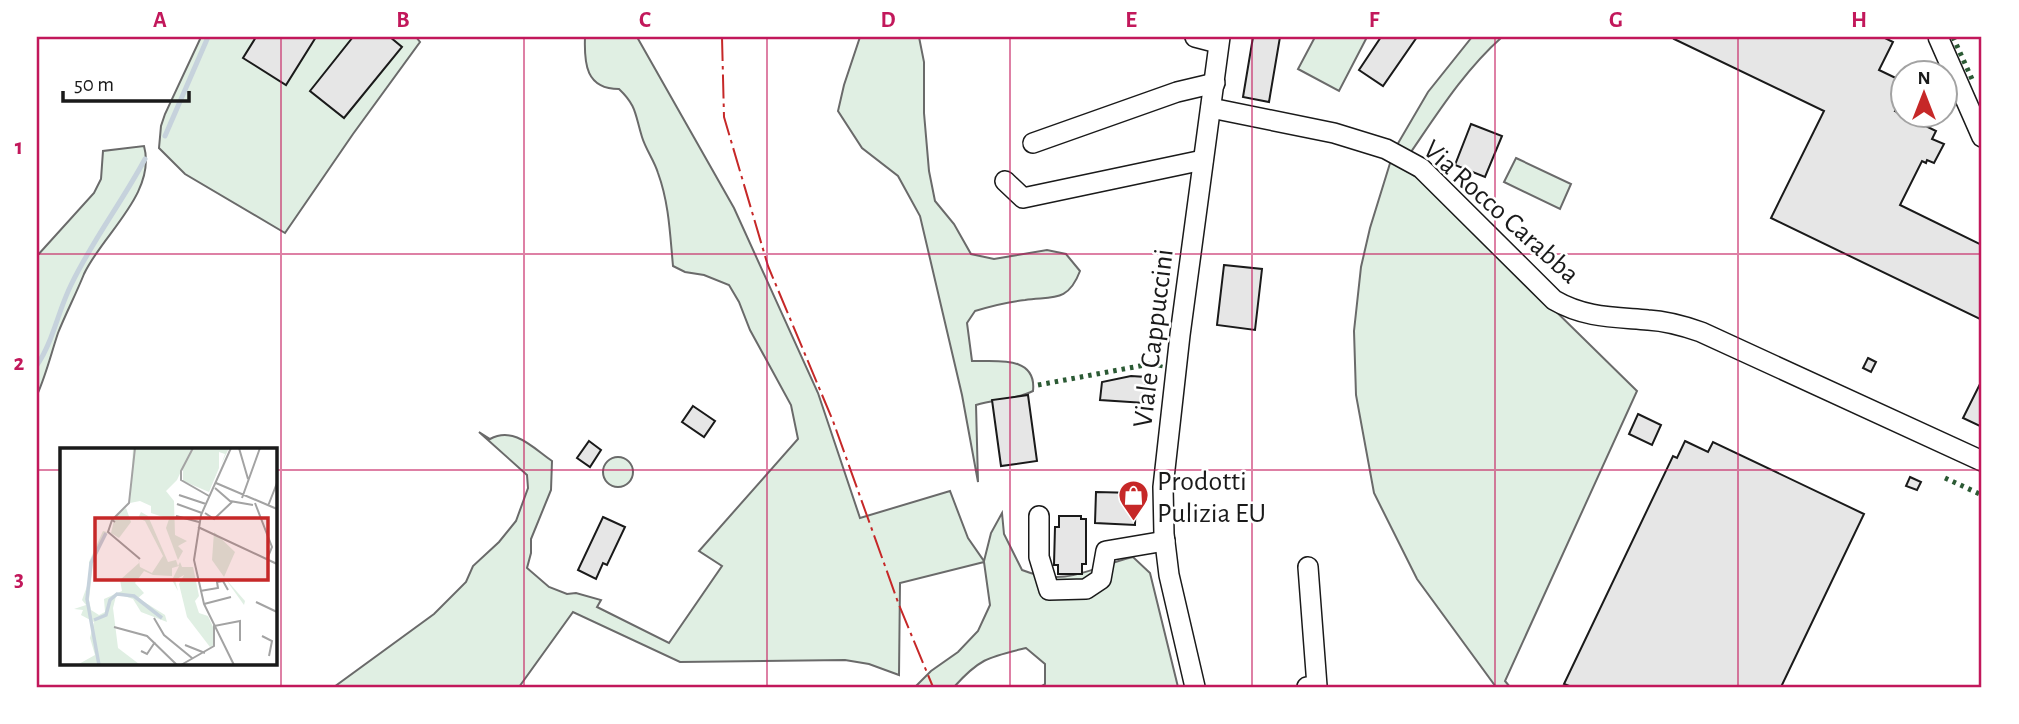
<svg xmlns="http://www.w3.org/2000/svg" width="2019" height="724" viewBox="0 0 2019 724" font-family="'Alegreya Sans',sans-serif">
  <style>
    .green { fill: #e0efe3; stroke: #6a6a6a; stroke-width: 2 }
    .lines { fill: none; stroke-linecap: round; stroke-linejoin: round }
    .stream { stroke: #c6d2dc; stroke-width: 5 }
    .building { fill: #e6e6e6; stroke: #1a1a1a; stroke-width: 2 }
    .minor-casing { stroke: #1a1a1a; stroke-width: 22 }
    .minor { stroke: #fff; stroke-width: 19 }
    .hedge { stroke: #2b5a34; stroke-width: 5; stroke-dasharray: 3.5 5; stroke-linecap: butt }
    .power { stroke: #c62828; stroke-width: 2; stroke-dasharray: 24 5 3.5 5; stroke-linecap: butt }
    .grid { fill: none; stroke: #c2185b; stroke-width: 2; stroke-opacity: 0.55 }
    .labels { text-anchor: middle; stroke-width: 5; stroke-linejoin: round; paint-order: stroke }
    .street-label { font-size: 28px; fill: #1a1a1a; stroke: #fff }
    .poi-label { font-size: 28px; fill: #1a1a1a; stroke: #fff; text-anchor: start }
    .inset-river { fill: none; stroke: #c6d2dc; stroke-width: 3.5 }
    .inset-road { fill: none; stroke: #a3a3a3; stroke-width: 2 }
    .view { fill: #c62828; fill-opacity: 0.15; stroke: #c62828; stroke-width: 3.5 }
    .inset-edge { fill: none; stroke: #1a1a1a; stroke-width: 3.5 }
    .neatline { fill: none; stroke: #c2185b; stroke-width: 2.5 }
    .grid-label { font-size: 23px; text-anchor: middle; font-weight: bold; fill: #c2185b }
  </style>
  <rect width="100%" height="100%" fill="#fff"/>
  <g class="green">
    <path d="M201 37H416L420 42 353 134 285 233 185 174 159 148 161 126 165 114Z"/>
    <path d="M585 37H637L734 208 818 393 860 518 950 491 968 538 984 561 991 533 1002 513 1004 534 1022 570C1067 588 1091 567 1133 557L1150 573 1178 687H1040L1045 684V664L1026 648C989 657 980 658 954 687H915L931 671 958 652 978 631 990 605 984 562 900 583 899 675 869 664 845 660 680 662 573 612 519 687H334L434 614 466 582 473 566 499 542 516 521 528 488 527 475 479 432 490 439C514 426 533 448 552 461L551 490 531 539V553L527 568 549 587 567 594 576 593 601 600 597 607 669 643 722 566 699 551 798 439 791 405 750 330 739 302 729 285 704 275 685 272 673 266C670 234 669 203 658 173 654 160 646 150 642 137 635 115 637 106 619 89 586 89 584 64 585 37Z"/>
    <path d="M860 37H919L924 62V113L929 171 935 201 954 224 971 254 994 259 1047 250 1066 254 1080 271C1068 303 1052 296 1025 300 1007 302 991 306 975 311L967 323 972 361C993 362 1037 354 1033 391 1016 400 995 399 976 405L978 482 962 395 920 216 898 176 862 148 838 111 844 85Z"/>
    <path d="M1315 37H1367L1339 91 1298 69Z"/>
    <path d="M1472 37H1502C1465 70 1439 111 1411 152L1397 145 1428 92Z"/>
    <path d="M144 146C157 193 102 235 84 274 76 294 66 313 58 333 51 354 46 375 37 395V256L94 193 101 179 103 151Z"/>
    <path d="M1516 158 1571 184 1560 209 1504 182Z"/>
    <path d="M1391 160 1425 183 1637 391 1505 681 1510 687H1496L1417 579 1374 493 1356 395 1354 331 1361 267 1370 228Z"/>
    <circle cx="618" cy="472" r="15"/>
  </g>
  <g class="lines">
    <g class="stream">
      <path d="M165 136 208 37"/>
      <path d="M37 365C53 342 58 311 71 285 92 241 122 202 145 159"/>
    </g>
  </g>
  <g class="building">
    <path d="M256 37H316L286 85 243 58Z"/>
    <path d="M353 37H390L402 47 344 118 310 91Z"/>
    <path d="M1253 37H1280L1269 102 1243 97Z"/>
    <path d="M1381 37H1417L1383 86 1359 70Z"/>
    <path d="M1675 37H1883L1893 42 1879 70 1904 82V95L1895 111 1936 131 1932 139 1944 144 1934 163 1927 160 1926 163 1922 161 1900 205 1982 245V320L1771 218 1824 111 1674 39Z"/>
    <path d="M1471 124 1502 136 1485 177 1455 165Z"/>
    <path d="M1224 265 1262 269 1255 330 1217 325Z"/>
    <path d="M1868 358 1876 362 1871 372 1863 368Z"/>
    <path d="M1131 376 1146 377 1145 403 1100 400 1102 382Z"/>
    <path d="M1982 380V427L1963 418Z"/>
    <path d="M1028 395 1037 461 1001 466 992 400Z"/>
    <path d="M693 406 715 421 704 437 682 422Z"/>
    <path d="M1638 414 1661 425 1652 445 1629 434Z"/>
    <path d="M589 441 601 450 590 467 577 458Z"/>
    <path d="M1685 441 1708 452 1713 442 1864 514 1781 687H1572L1564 684 1673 456 1677 458Z"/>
    <path d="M1910 477 1921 482 1917 490 1906 486Z"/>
    <path d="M1096 492 1136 493 1135 525 1095 523Z"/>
    <path d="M1059 516H1081V519H1086V564H1082V574H1058V565H1054L1055 527H1059Z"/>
    <path d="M603 517 625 527 607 565 603 563 596 579 578 570Z"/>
  </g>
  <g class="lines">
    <defs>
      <g id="minor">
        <path d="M1195 37 1218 43"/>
        <path d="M1938 37 1982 137"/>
        <path d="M1211 108 1334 133 1386 149 1421 168 1554 300C1585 318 1614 317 1648 320 1667 321 1684 326 1701 332L1982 461"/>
        <path d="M1033 143 1177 92 1215 83"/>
        <path d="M1005 181 1023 198 1203 160"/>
        <path d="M1039 516V557L1049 590 1086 589 1101 579 1106 551 1165 541"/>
        <path d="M1195 687 1169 575 1164 534 1163 487 1180 335 1220 37"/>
        <path d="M1307 687 1317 686 1308 567"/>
      </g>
    </defs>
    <use href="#minor" class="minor-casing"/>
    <use href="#minor" class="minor"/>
    <g class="hedge">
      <path d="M1953 37 1972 79"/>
      <path d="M1038 385 1161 362 1159 371"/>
      <path d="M1945 478 1982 495"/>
    </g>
    <path class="power" d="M722 37 724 117 768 266 833 421 899 605 933 687"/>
  </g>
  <path class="grid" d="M281 37V687M524 37V687M767 37V687M1010 37V687M1252 37V687M1495 37V687M1738 37V687M37 254H1982M37 470H61M275 470H1982"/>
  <defs>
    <symbol id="shop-pin" viewBox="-11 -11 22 30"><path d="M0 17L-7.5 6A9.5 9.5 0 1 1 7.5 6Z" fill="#c62828" stroke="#fff"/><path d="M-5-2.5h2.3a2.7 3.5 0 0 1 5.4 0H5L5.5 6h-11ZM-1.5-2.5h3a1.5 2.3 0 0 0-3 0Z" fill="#fff"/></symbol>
  </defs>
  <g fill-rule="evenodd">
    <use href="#shop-pin" x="1116" y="478" width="35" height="47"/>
  </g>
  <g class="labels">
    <g class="street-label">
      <text transform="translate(1502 211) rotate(42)" y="10">Via Rocco Carabba</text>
      <text transform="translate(1152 338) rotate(-83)" y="10">Viale Cappuccini</text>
    </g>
    <g class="poi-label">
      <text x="1157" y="490">Prodotti<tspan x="1157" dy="32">Pulizia EU</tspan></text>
    </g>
  </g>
  <g transform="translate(60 448)">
    <rect width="217" height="217" fill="#fff"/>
    <path d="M73 0H132L117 32 106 43 114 53 115 87 127 93 118 98 123 103 118 112 106 80 109 71 91 65V58L80 53 70 55ZM134 0H169L161 17 165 6 159 4V20L149 44 123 33V20ZM66 60 71 74 59 90 51 85 55 68ZM81 64 88 68 108 114 116 112 118 118 120 114 122 119H133L139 148 135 153 139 165 148 168 153 179 154 197 150 199 127 169 119 136 124 127 115 132 118 143 112 132 119 118 112 120V128L93 127 84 123 75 135 84 145 78 150 105 167 107 174 81 164 73 151 61 147 56 148 53 160 58 200 79 216 17 217 35 207 30 190 34 174 21 167 23 162 14 161 26 157 22 152 31 127 29 114 43 83 47 84 33 115 29 152 31 162 39 167 45 164 44 151 62 143 60 132 79 115 78 107 80 119 92 125 103 108 85 73 78 70ZM154 84 175 104 164 129 185 153 184 157 152 112Z" fill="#e0efe3"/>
    <path class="inset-river" d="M34 172 46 167 50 152 57 146 74 148 102 170M39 217 27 151 31 115 46 85"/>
    <path class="inset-road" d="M133 0 121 23V32L149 48M171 0 141 67 134 112 144 156 174 217M179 0 188 31M156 35 217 61M155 40 170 53 193 57M119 47 146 56M182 50 200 0M195 55 212 99 207 111M117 56 142 65M208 58 217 35M145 65 154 71 172 54M116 68 139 74M52 72 69 55 75 0M55 74 52 72 48 84 80 111M138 79 217 116M140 143 158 140 157 134 163 133 168 142M196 154 217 164M144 156 171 149M94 170 104 187 132 210M54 179 87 188 117 217M202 188 212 193 209 208M125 197 145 205M81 203 87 206 95 194M121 217 154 198V178L180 173V193"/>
    <path class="view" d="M35 70H208V132H35Z"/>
    <rect width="217" height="217" class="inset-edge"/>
  </g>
  <rect width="2019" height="724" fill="none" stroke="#ffffff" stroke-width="77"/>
  <g transform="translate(1924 94)"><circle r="33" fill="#ffffff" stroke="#a3a3a3" stroke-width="2"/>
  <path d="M0-5L12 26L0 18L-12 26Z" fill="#c62828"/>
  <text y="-10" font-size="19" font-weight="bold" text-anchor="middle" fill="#1a1a1a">N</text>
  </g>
  <path d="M63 91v10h126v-10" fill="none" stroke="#1a1a1a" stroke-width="3.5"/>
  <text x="74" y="91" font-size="21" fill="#1a1a1a" stroke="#ffffff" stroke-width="5" paint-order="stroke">50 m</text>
  <rect x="38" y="38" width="1942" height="648" class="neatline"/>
  <g class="grid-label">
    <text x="160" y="27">A</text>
    <text x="403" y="27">B</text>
    <text x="645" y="27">C</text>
    <text x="888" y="27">D</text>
    <text x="1131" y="27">E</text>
    <text x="1374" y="27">F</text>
    <text x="1616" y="27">G</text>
    <text x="1859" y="27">H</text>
    <text x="19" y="154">1</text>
    <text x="19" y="370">2</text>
    <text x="19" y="586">3</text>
  </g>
</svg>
